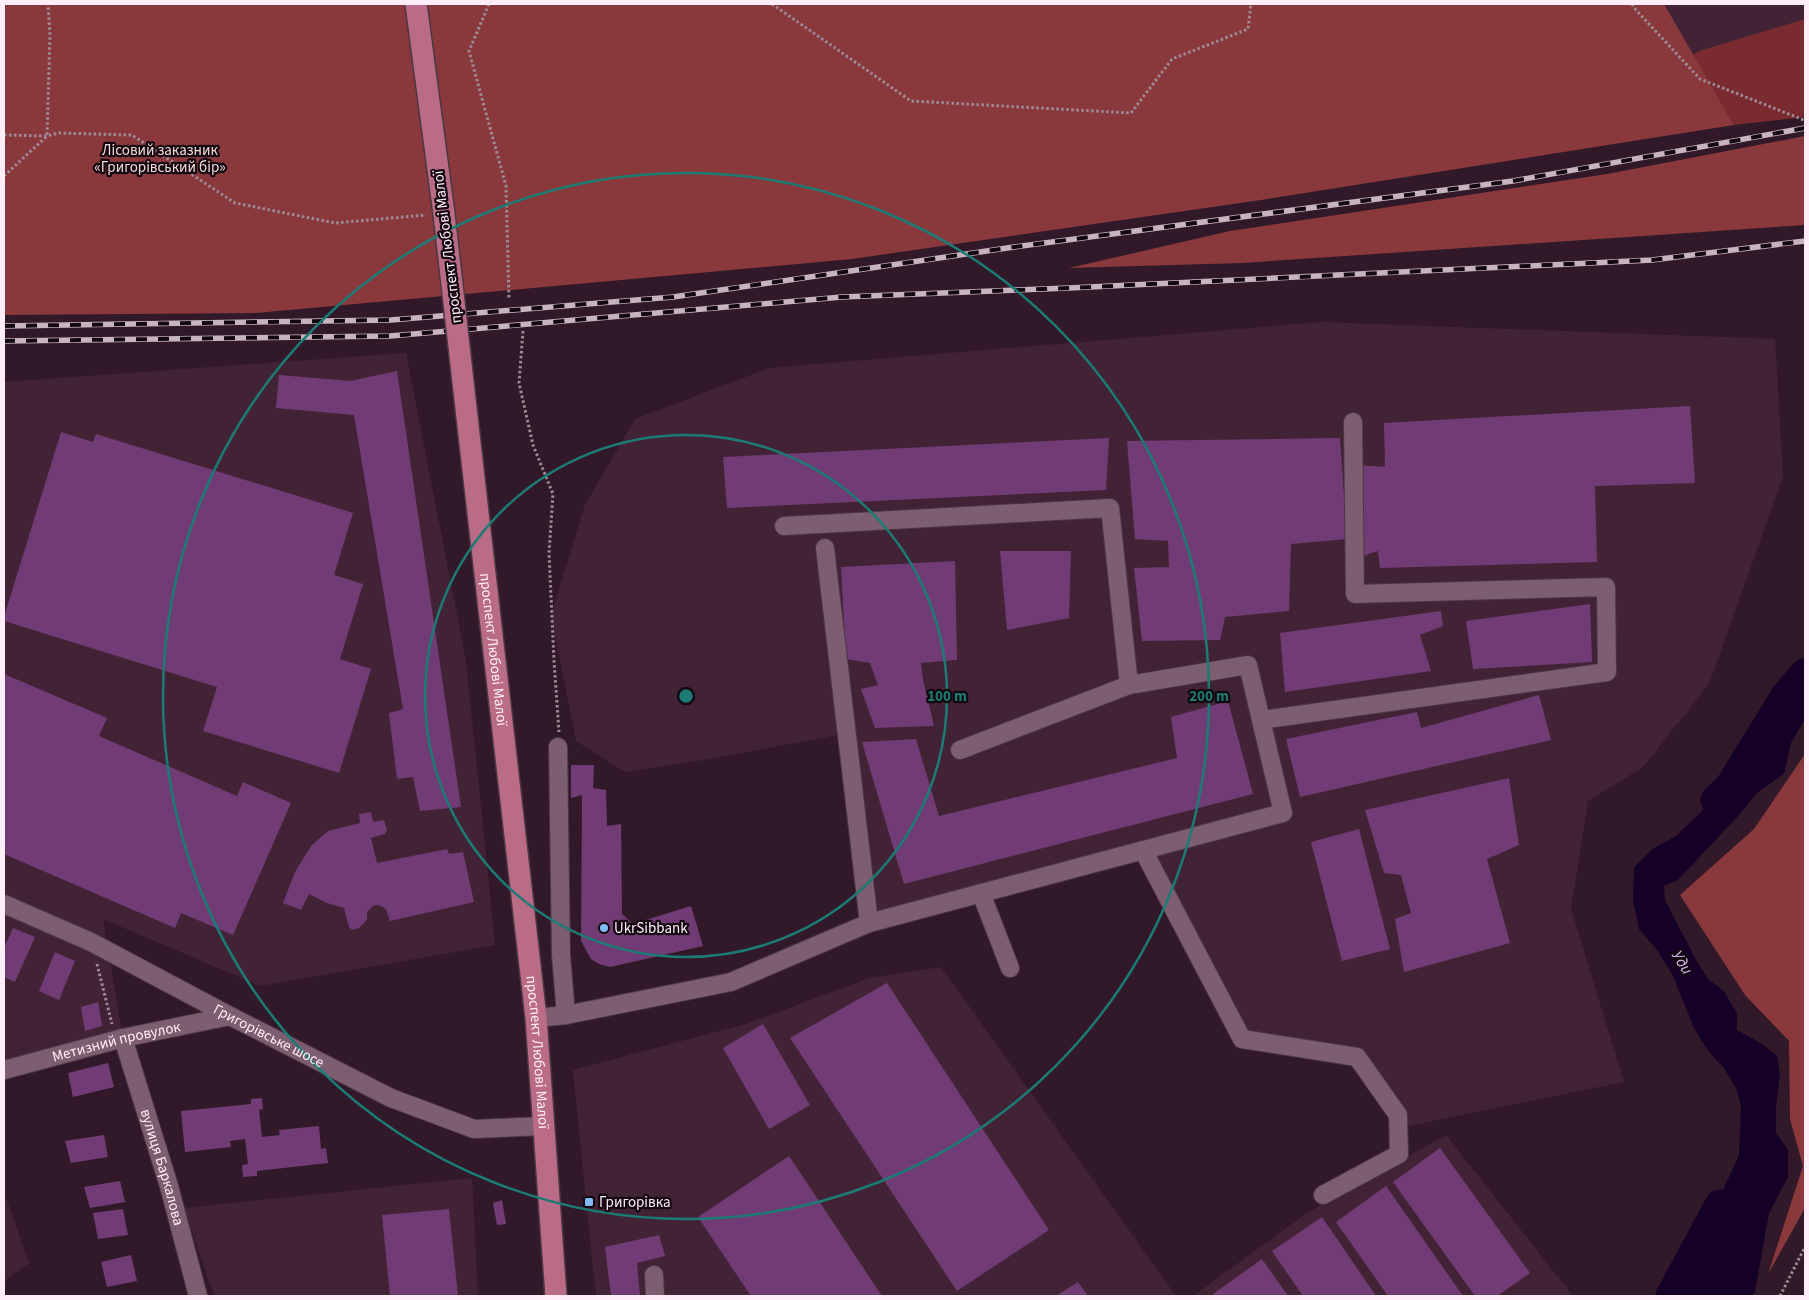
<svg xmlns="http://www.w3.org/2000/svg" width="1809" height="1300" viewBox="0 0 1809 1300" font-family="'Source Sans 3',sans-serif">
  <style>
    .built { fill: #422336 }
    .green { fill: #7a2b2f }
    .forest { fill: #89393c }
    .water { fill: #150028 }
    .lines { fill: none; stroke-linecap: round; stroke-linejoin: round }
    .river { stroke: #150028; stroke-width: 31 }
    .building { fill: #713c75 }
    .minor-casing { stroke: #4c3744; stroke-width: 20 }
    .major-casing { stroke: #4c3744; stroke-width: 24 }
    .path { stroke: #9f8996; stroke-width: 3; stroke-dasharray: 2.5 2.5; stroke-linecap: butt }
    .minor { stroke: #7c5e70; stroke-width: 18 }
    .major { stroke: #ba6c87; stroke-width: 21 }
    .rail-casing { stroke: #c8b4bf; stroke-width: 5.5 }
    .rail { stroke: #13080f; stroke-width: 4; stroke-dasharray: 11; stroke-linecap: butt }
    .major-bridge-casing { stroke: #4c3744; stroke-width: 24; stroke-linecap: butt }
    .major-bridge { stroke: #ba6c87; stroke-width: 21 }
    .ring { fill: none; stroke: #1b7c75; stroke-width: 2.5 }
    .poi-dot { fill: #81bcfa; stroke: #13080f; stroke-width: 2 }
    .labels { text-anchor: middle; stroke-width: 4.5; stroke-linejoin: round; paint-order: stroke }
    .park-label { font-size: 15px; fill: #f3dad9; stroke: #13080f }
    .street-label { font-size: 15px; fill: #ffedf7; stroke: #13080f }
    .poi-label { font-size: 15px; fill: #ffedf7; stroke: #13080f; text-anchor: start }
    .water-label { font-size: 16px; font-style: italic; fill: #d4b9f2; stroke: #13080f }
    .centre { fill: #1b7c75; stroke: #13080f; stroke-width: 2.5 }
    .ring-label { font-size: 15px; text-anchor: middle; font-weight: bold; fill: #1b7c75; stroke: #13080f; stroke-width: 4.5; stroke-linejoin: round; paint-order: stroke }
  </style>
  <rect width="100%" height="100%" fill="#321929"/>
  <g class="built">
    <path d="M1663 4H1805V31L1693 55Z"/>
    <path d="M1322 322 1775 339 1783 477 1709 684 1643 767 1588 801 1571 909 1624 1082 1398 1128 1357 1057 1242 1039 1138 851 869 923 847 733 716 758 625 772 576 741 551 615 585 505 635 419 769 368Z"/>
    <path d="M406 353 466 661 495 945 260 986 103 919 123 1038 4 1071V382Z"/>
    <path d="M941 967 1176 1296H596L573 1070 749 1023 869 978Z"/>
    <path d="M1446 1135 1573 1296H1193L1307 1213Z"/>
    <path d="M472 1178 478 1296H214L184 1208Z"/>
    <path d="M4 1192 29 1263 4 1281Z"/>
  </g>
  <path class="green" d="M1805 19V117L1734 125 1693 55 1699 51Z"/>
  <g class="forest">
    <path d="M4 4H1664L1734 125 1261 200 852 259 256 313 4 315Z"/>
    <path d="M1805 136V225L1242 263 1069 268 1230 231 1607 174Z"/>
    <path d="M1805 754V1208L1768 1274 1803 1166 1790 1119 1789 1041 1745 995 1680 895 1754 829Z"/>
  </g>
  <path class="water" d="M1805 665V719L1791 743 1784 774 1758 792 1738 816 1678 880 1664 886 1665 900 1696 960 1709 980 1724 991 1737 1014V1030L1762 1044 1777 1056 1780 1075 1776 1106V1133L1788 1150V1177L1769 1213 1755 1292 1752 1296H1677L1707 1225 1739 1155 1741 1106 1736 1088 1723 1067 1709 1052 1695 1030 1672 974 1657 950 1639 929 1633 900 1634 867 1654 848 1676 836 1701 812 1722 787 1743 765 1762 740 1782 693Z"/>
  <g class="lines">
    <g class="river">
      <path d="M1716 800 1730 787 1786 696 1805 674"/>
      <path d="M1671 1296 1720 1205"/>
    </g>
  </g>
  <g class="building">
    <path d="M397 371 461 807 420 811 413 777 397 779 389 713 403 709 354 415 276 408 279 375 350 381Z"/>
    <path d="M1690 406 1695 483 1595 486 1597 562 1380 568 1378 551 1360 557 1357 465 1385 467 1384 423Z"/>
    <path d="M61 432 93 442 96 434 353 513 334 575 363 584 340 659 371 669 339 773 203 731 217 687 4 621V617Z"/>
    <path d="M1109 438 1106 490 727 508 723 457Z"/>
    <path d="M1340 438 1347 539 1291 544 1289 611 1225 617 1220 640 1142 641 1134 568 1169 567 1168 541 1135 539 1127 441Z"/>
    <path d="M1000 551H1071L1069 618 1007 630Z"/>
    <path d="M955 561 957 660 921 663 923 680 934 726 875 728 861 689 878 685 870 663 846 659 841 567Z"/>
    <path d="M1590 604 1592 662 1473 669 1466 621Z"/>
    <path d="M1441 611 1443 626 1420 635 1431 671 1285 692 1280 633Z"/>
    <path d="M4 674 107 718 99 736 237 796 243 782 291 803 233 935 181 913 175 928 4 854Z"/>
    <path d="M1539 695 1551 740 1300 797 1286 739 1417 712 1421 728Z"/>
    <path d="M1228 701 1253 794 904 884 862 742 916 739 939 816 1177 758 1171 717Z"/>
    <path d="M571 765H594L593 788 606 790 607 826 621 824 622 914 633 924 691 906 703 946 610 967 599 964 591 959 581 941 582 795 571 798Z"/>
    <path d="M1509 778 1519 845 1487 859 1510 943 1404 972 1395 919 1411 913 1401 875 1384 873 1365 810Z"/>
    <path d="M371 812 373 822 384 820 387 830 385 834 371 838 377 863 447 849 449 854 463 852 474 902 390 921 386 909 379 905H374L367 912V919L364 923 359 928 352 930 349 927 344 908 327 903 309 894 301 910 283 903 295 872 311 846 328 831 360 823 359 814Z"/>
    <path d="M1359 829 1390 949 1342 961 1311 842Z"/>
    <path d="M13 928 35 937 15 982 4 977V948Z"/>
    <path d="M55 952 75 961 59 1000 39 991Z"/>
    <path d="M887 983 1049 1230 957 1291 790 1038Z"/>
    <path d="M98 1002 102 1026 85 1031 81 1007Z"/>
    <path d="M763 1024 810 1105 769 1129 723 1048Z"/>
    <path d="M108 1063 114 1087 73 1097 68 1073Z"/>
    <path d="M262 1098 263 1109 259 1110 262 1137 280 1135 279 1130 319 1126 321 1149 326 1148 328 1163 257 1171V1176L243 1177 242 1165 248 1164 245 1139 230 1141 231 1147 185 1152 181 1111 251 1104V1099Z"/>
    <path d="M104 1135 108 1157 71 1163 65 1141Z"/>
    <path d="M1440 1148 1530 1273 1497 1296H1475L1393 1182Z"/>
    <path d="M789 1156 882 1296H751L698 1217Z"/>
    <path d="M120 1181 125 1202 90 1208 84 1187Z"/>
    <path d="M1386 1186 1463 1296H1388L1336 1222Z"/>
    <path d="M502 1200 506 1224 497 1225 493 1203Z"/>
    <path d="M123 1209 128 1235 98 1239 93 1213Z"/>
    <path d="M449 1209 458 1296H390L382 1215Z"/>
    <path d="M1322 1217 1376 1296H1303L1272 1251Z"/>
    <path d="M659 1235 665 1256 637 1263 640 1296H611L605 1247Z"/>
    <path d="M131 1255 137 1281 107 1287 101 1262Z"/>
    <path d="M1262 1259 1288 1296H1214L1213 1294Z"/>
    <path d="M1078 1282 1088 1296H1056Z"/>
  </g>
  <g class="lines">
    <defs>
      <g id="minor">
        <path d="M784 526 1110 508 1129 685"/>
        <path d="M825 548 869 923"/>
        <path d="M1261 720 1607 672 1606 587 1355 594 1353 422"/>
        <path d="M558 747 561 955 566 1015"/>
        <path d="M1143 850 1242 1039 1357 1057 1398 1115 1399 1154 1323 1195"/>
        <path d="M981 893 1010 968"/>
        <path id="s1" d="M4 904 91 942 230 1016 391 1098 474 1129 544 1126"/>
        <path d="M536 1018 566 1015 731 982 869 923 1283 813 1248 665 1129 685 960 750"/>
        <path id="s2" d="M123 1038 169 1186 198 1296"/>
        <path id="s3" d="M4 1070 123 1038 230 1016"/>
        <path d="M654 1275 655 1296"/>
      </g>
      <g id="major">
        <path d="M416 4 444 214"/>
        <path id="s4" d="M467 417 536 1018 556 1296"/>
      </g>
    </defs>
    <use href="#minor" class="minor-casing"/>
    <use href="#major" class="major-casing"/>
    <g class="path">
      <path d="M489 4 469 51 506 186 509 300"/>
      <path d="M772 4 911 101 1131 113 1172 59 1248 29 1251 4"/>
      <path d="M1632 4 1636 10 1700 79 1804 120"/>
      <path d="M4 135 47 136 59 133 132 135 235 203 335 223 426 215"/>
      <path d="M4 176 47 136 50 35 48 4"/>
      <path d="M523 331 519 383 533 445 553 494 549 553 554 661 559 732"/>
      <path d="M97 964 112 1024"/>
      <path d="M1780 1296 1805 1247"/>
    </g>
    <use href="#minor" class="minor"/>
    <use href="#major" class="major"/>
    <defs>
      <g id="rail">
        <path d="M4 326 391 320 673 297 1014 247 1513 181 1805 128"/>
        <path d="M4 341 390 336 842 297 1069 288 1652 260 1805 241"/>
      </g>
    </defs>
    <use href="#rail" class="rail-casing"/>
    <use href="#rail" class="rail"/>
    <defs>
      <path id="major-bridge" d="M444 214 467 417"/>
    </defs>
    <use href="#major-bridge" class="major-bridge-casing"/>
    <use href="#major-bridge" class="major-bridge"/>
  </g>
  <g class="ring">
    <circle cx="686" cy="696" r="261"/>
    <circle cx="686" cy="696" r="523"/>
  </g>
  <g class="poi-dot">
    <circle cx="604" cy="928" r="5"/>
    <rect x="584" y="1197" width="10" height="10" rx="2.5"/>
  </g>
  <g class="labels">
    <g class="park-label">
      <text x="160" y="155">Лісовий заказник<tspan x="160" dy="17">«Григорівський бір»</tspan></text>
    </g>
    <g class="street-label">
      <text transform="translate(447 247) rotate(-97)" y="5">проспект Любові Малої</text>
      <text dy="5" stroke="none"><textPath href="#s4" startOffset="234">проспект Любові Малої</textPath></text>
      <text dy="5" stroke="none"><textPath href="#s1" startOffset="296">Григорівське шосе</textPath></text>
      <text dy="5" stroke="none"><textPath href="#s3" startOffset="116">Метизний провулок</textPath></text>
      <text dy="5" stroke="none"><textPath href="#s4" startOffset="639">проспект Любові Малої</textPath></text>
      <text dy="5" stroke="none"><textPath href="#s2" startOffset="135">вулиця Баркалова</textPath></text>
    </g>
    <g class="poi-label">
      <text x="614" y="933">UkrSibbank</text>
      <text x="599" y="1207">Григорівка</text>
    </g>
    <g class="water-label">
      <text transform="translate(1683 962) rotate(58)" y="6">Уди</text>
    </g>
  </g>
  <circle cx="686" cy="696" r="8" class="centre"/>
  <g class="ring-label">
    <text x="947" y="701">100 m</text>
    <text x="1209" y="701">200 m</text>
  </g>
  <rect width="1809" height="1300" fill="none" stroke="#ffedf7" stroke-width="10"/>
</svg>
